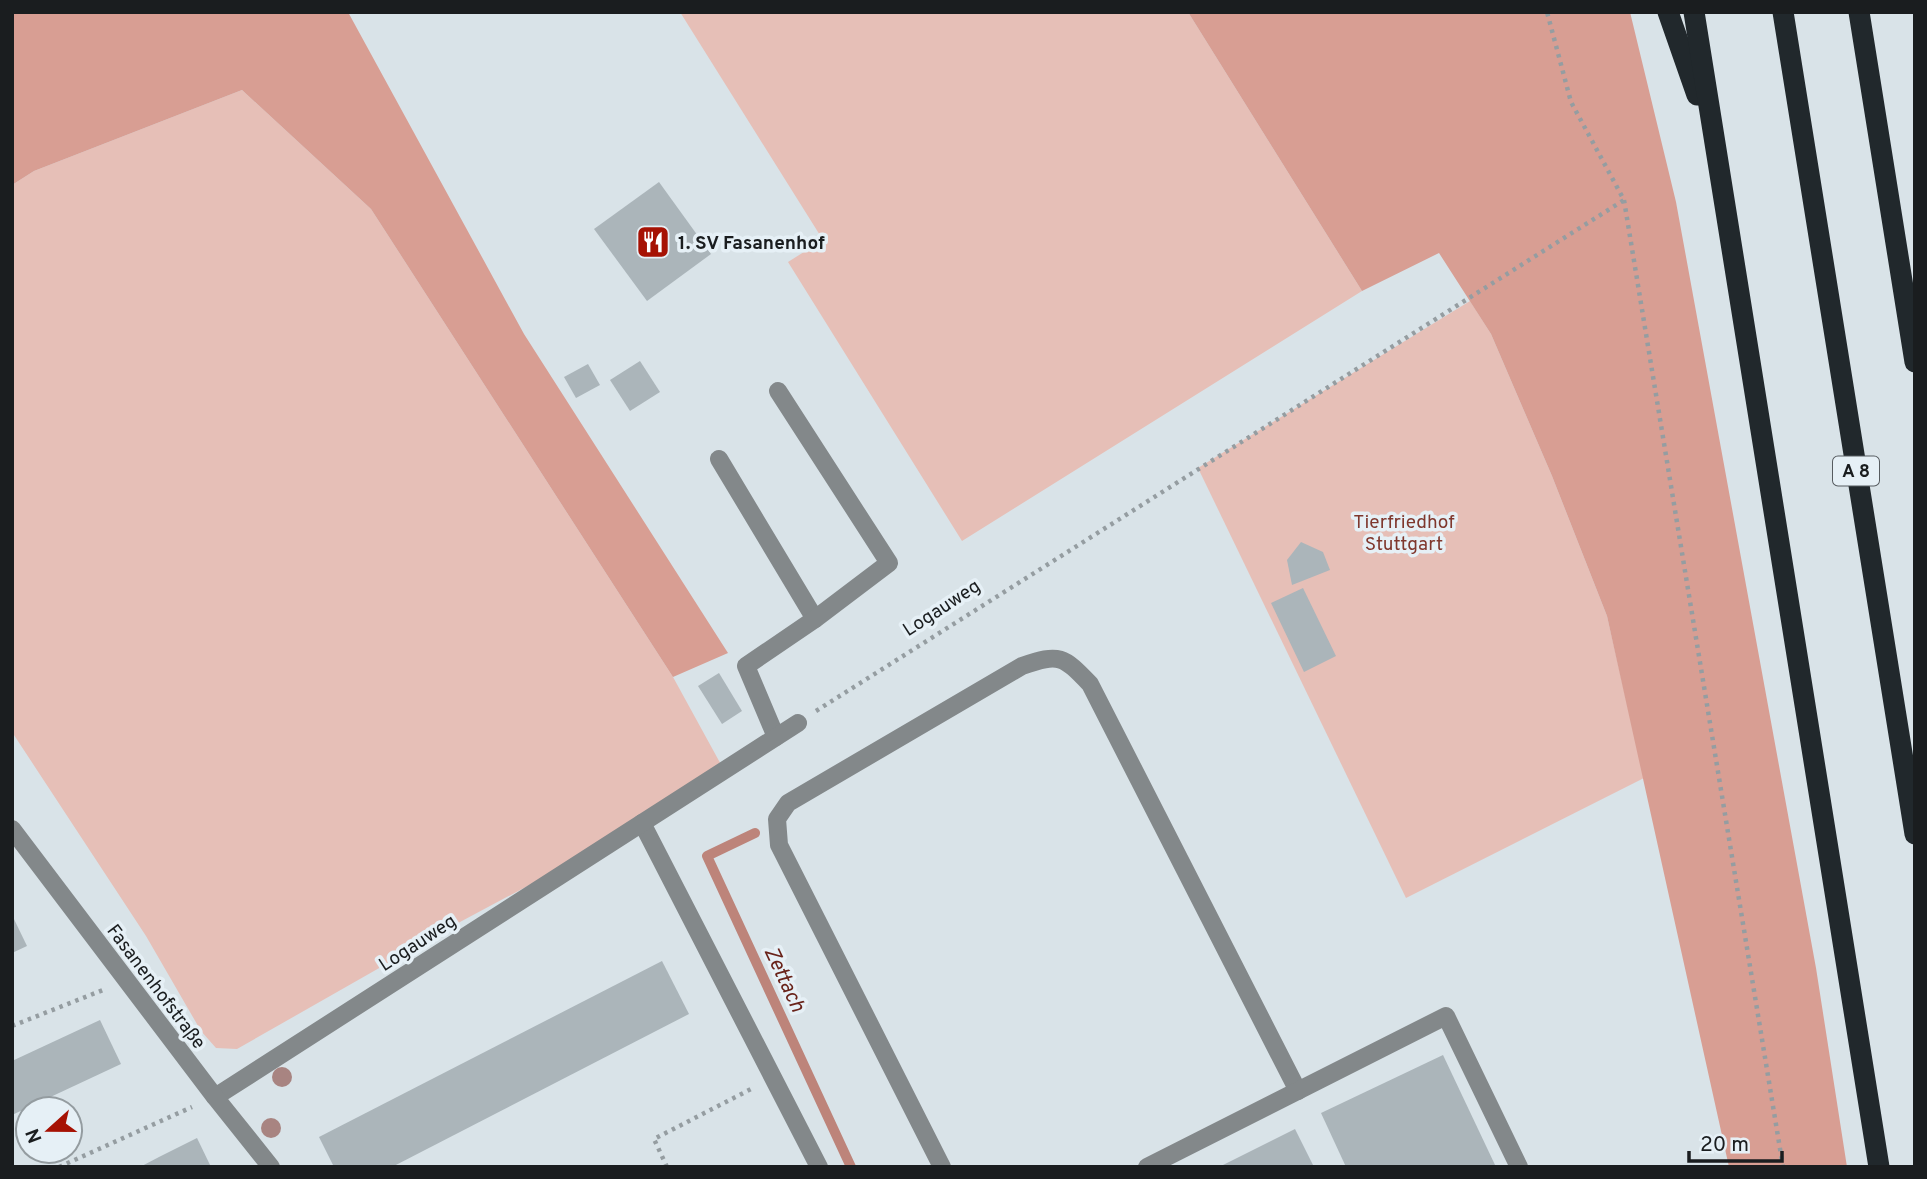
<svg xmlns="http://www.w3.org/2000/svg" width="1927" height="1179" viewBox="0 0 1927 1179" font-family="Overpass,sans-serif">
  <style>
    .green { fill: #e6bfb7 }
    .forest { fill: #d89e93 }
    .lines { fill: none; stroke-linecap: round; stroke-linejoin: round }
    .stream { stroke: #bd847a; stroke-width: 10 }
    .building { fill: #abb5ba }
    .path { stroke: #959da1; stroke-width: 4.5; stroke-dasharray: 3.5 5; stroke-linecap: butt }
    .service { stroke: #83888a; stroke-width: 18 }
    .minor { stroke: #83888a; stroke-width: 18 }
    .tertiary { stroke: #83888a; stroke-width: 18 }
    .motorway { stroke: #21282c; stroke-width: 21 }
    .tree { fill: #a88481 }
    .labels { text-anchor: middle; stroke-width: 7; stroke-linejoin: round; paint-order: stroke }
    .shield { fill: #e6f0f6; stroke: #575c60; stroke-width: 2 }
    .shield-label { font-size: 18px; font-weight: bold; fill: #1a1d1f }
    .poi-label { font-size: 19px; font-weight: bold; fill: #1a1d1f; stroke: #e6f0f6; text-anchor: start }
    .park-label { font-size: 19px; fill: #7f372d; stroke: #e6f0f6 }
    .street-label { font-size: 19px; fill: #1a1d1f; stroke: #e6f0f6 }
    .water-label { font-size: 21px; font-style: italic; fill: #69231a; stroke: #e6f0f6 }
  </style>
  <rect width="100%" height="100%" fill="#d9e3e8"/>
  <g class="green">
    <path d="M680 12H1188L1362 291 962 541 788 262 823 240Z"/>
    <path d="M242 90 371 209 673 677 724 770 623 835 460 922 237 1049 216 1048 201 1031 146 936 12 732V185L34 171Z"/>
    <path d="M1470 301 1491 334 1552 476 1607 616 1644 778 1406 898 1198 468Z"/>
  </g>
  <g class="forest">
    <path d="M12 12H348L524 334 728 653 673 677 371 209 242 90 34 171 12 185Z"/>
    <path d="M1188 12H1630L1676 202 1816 968 1847 1167H1729L1607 616 1552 476 1491 334 1439 253 1362 291Z"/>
  </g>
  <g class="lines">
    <path class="stream" d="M755 833 707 856 851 1167"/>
  </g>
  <g class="building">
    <path d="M659 182 711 254 647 301 594 229Z"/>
    <path d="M640 361 660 392 630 411 610 380Z"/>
    <path d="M588 364 600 385 576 398 564 377Z"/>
    <path d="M1301 542 1323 552 1330 570 1292 585 1287 560Z"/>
    <path d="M1303 588 1336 656 1304 672 1271 603Z"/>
    <path d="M719 673 742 711 722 724 698 686Z"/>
    <path d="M12 915 27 946 12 953Z"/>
    <path d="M662 961 689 1014 392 1167H334L319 1137Z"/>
    <path d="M100 1020 121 1064 12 1115V1061Z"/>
    <path d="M1443 1055 1496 1167H1346L1321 1113Z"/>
    <path d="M1295 1129 1314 1167H1219Z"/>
    <path d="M197 1138 211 1167H140L159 1157Z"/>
  </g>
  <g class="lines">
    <g class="path">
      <path d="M1624 200 1783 1167"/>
      <path d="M816 711 1624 200 1571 102 1547 12"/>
      <path d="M12 1026 103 990"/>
      <path d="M59 1167 192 1107"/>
      <path d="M667 1167 654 1139 753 1088"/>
    </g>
    <g class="service">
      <path d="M719 459 815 619"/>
      <path d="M776 737 746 666 815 619 889 563 778 391"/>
      <path d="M942 1167 779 845 777 819 788 803 1022 666C1060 653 1063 656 1090 684L1298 1091"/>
      <path d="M1147 1167 1446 1016 1519 1167"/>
    </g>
    <g class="minor">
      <path d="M642 823 819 1167"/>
      <path d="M215 1097 798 723"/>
    </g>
    <path class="tertiary" d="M12 829 215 1097 271 1167"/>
    <g class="motorway">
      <path d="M1668 12 1697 95"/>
      <path d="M1694 12 1879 1167"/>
      <path d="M1783 12 1915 834"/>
      <path d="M1859 12 1915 362"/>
    </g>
  </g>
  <g class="tree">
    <circle cx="282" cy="1077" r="10"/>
    <circle cx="271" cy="1128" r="10"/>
  </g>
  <defs>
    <symbol id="restaurant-square" viewBox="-11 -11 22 22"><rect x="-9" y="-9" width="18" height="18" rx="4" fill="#a61204" stroke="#e6f0f6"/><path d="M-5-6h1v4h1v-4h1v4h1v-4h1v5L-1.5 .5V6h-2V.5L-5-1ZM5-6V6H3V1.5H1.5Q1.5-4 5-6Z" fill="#fff"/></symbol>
  </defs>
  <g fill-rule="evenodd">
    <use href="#restaurant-square" x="634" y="223" width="38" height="38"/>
  </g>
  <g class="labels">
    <rect class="shield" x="1833" y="456.5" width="46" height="29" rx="5"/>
    <g class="shield-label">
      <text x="1856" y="477">A 8</text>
    </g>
    <g class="poi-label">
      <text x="678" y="249">1. SV Fasanenhof</text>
    </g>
    <g class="park-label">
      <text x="1404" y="528">Tierfriedhof<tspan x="1404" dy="22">Stuttgart</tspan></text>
    </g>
    <g class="street-label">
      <text transform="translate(941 607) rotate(-33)" y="7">Logauweg</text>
      <text transform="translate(417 942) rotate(-33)" y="7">Logauweg</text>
      <text transform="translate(157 986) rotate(53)" y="7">Fasanenhofstraße</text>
    </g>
    <g class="water-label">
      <text transform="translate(785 979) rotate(65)" y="7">Zettach</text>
    </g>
  </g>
  <rect width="1927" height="1179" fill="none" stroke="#1a1d1f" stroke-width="28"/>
  <g transform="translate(49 1130) rotate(249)"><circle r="33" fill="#e6f0f6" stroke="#949ca0" stroke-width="2"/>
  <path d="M0-5L12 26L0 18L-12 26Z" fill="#a61204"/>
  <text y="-10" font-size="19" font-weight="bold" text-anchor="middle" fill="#1a1d1f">N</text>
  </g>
  <path d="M1689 1151v10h93v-10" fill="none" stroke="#1a1d1f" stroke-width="3.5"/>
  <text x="1700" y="1151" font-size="21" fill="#1a1d1f" stroke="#e6f0f6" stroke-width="5" paint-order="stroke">20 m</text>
</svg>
